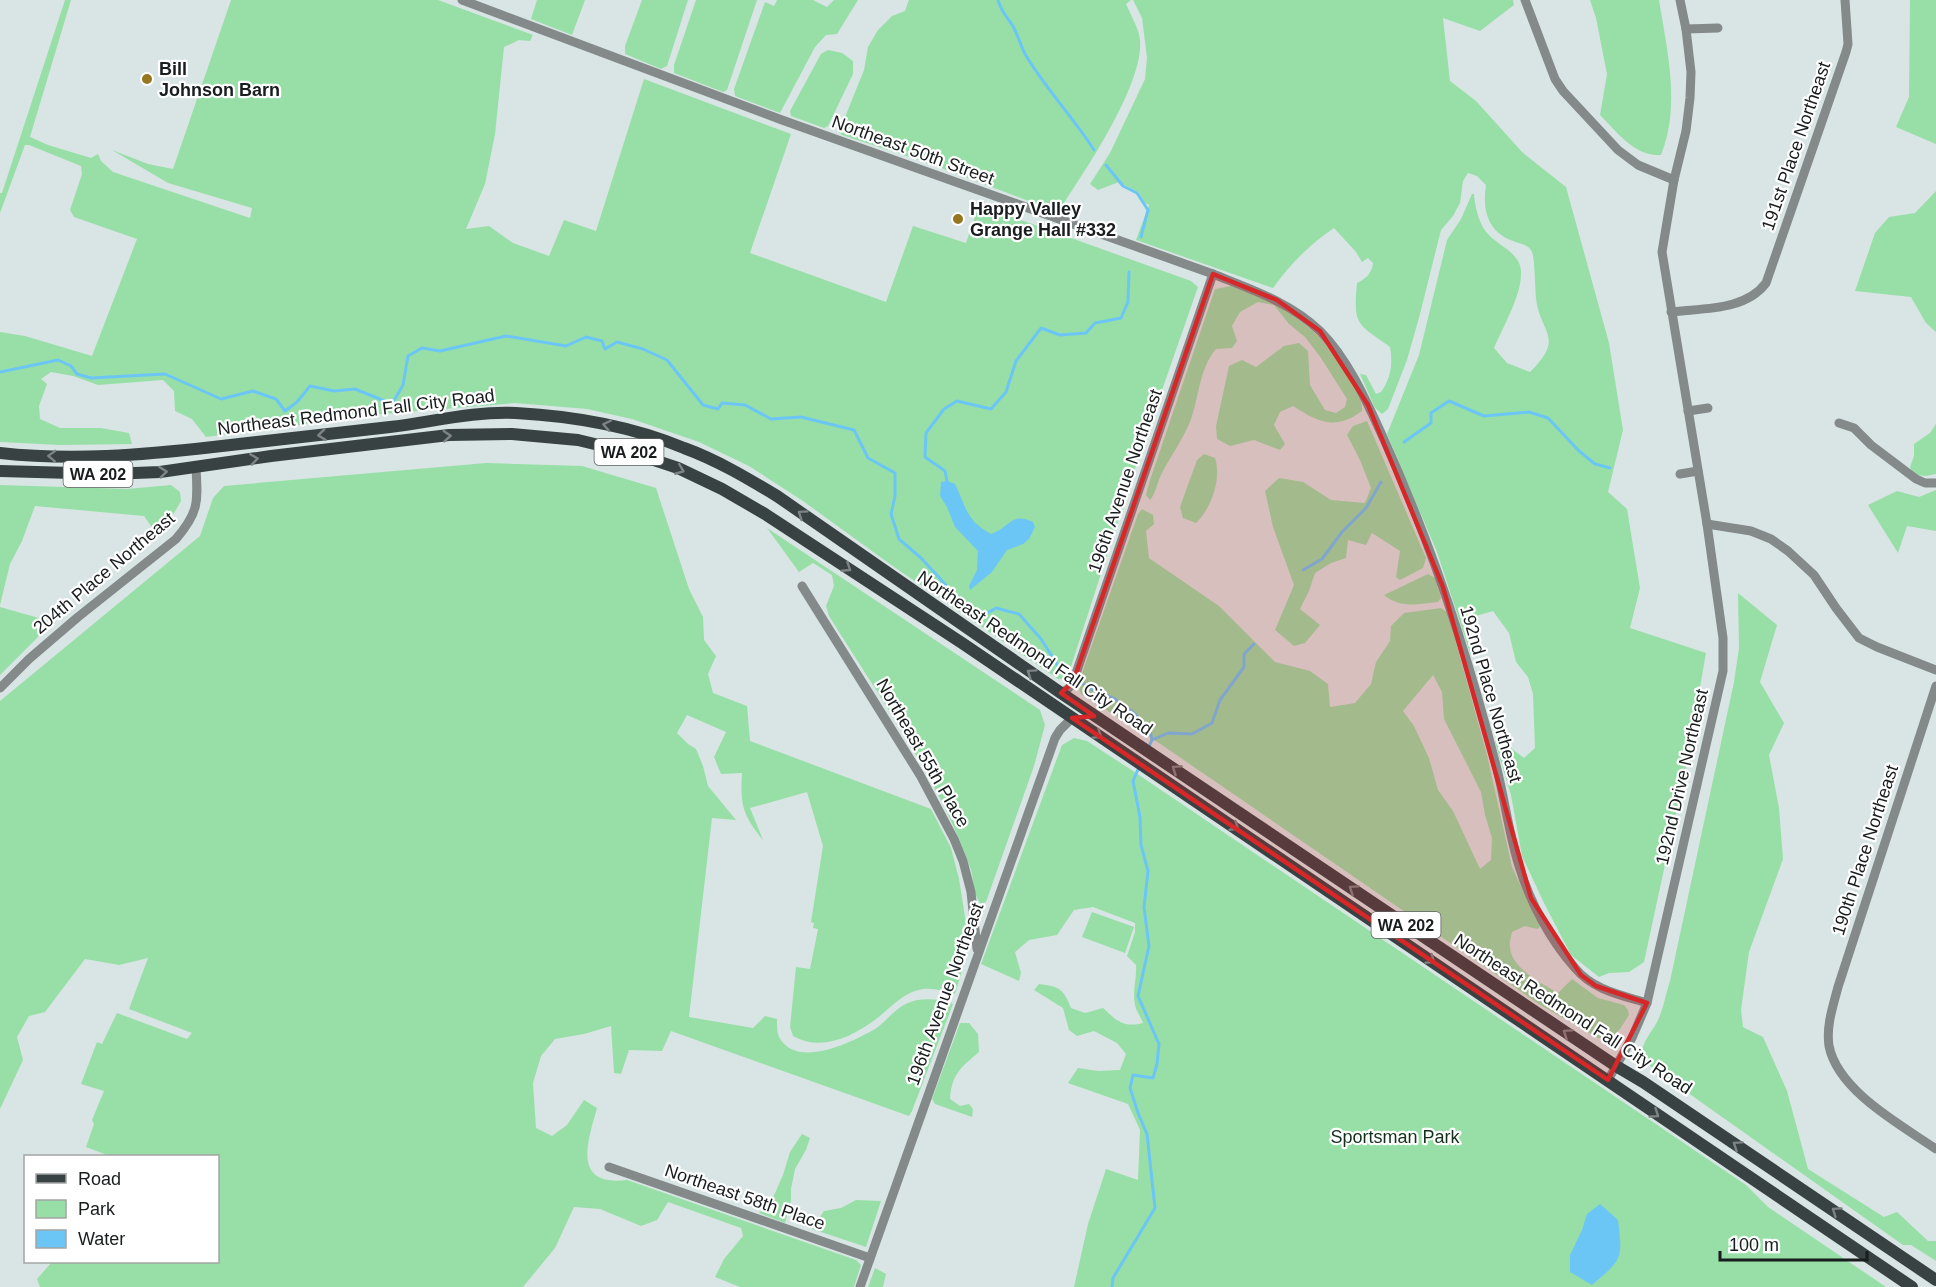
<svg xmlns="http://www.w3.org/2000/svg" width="1936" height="1287" viewBox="0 0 1936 1287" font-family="Helvetica,sans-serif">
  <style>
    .green { fill: #97dfa7; fill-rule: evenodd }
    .water { fill: #6cc6f5 }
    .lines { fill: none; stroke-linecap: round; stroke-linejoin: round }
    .stream { stroke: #6cc6f5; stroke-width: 3 }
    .minor { stroke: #84898a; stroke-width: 9 }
    .major { stroke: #394243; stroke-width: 12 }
    .oneway { stroke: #7e8485 }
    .marked { fill: #d62828; fill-opacity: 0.2; stroke: #d62828; stroke-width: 4.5; stroke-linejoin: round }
    .poi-dot { fill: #967720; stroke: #fff; stroke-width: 2 }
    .labels { text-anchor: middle; stroke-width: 4.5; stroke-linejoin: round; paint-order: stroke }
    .shield { fill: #fff; stroke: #5e6161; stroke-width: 1.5 }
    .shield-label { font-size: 16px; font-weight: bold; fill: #191d1d }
    .poi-label { font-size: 18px; font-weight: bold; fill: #191d1d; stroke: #fff; text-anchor: start }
    .street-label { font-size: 18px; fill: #191d1d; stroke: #fff }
    .park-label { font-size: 18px; fill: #12321b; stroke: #fff }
  </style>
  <rect width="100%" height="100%" fill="#d8e5e4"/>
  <g class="green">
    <path d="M65 0H71L30 137 48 145 91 158 98 154 101 161 113 172 250 218 252 208 168 183 112 150 148 164 173 169 231 0H438L533 35 530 41 519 40 504 47 495 134 485 184 466 229 489 226 513 243 549 256 564 220 596 231 644 79 791 134 750 253 886 302 913 226 966 243 979 205 1191 281 1198 287 1140 453 1067 679H1058L887 562 803 501 749 466 699 442 632 419 587 409 515 403 383 414 206 437 192 419 175 411 174 391 163 380 98 385 73 376 51 372 41 379 47 384 39 406 40 419 60 428H101L129 433 132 444 60 445 0 442V332L25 336 92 356 137 239 74 217 70 210 82 174 81 166 29 145H25L0 213V193H2Z"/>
    <path d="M537 0H585L572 35 531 19Z"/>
    <path d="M642 0H688L667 66 661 69 625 54V46Z"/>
    <path d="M696 0H757L727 90 723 92 674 73V65Z"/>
    <path d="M777 0H813L827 7 834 0H858L837 34 826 35 815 47 780 113 735 96 734 89 765 2 774 6Z"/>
    <path d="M909 0H1131L1126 4C1130 13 1136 24 1139 34 1150 77 1082 175 1058 212L928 163 842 135 839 132 864 70 868 47 878 30 892 16 905 11Z"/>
    <path d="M1133 0H1513L1514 5 1480 31 1443 18 1450 81 1476 101 1523 153 1566 187 1609 343 1623 430 1608 492 1627 509 1640 588 1630 628 1706 653 1686 767 1644 962 1629 972 1609 973 1599 977 1571 955 1544 903 1522 856 1511 795 1495 742 1502 741 1524 758 1535 748 1533 694 1528 677 1516 662 1509 633 1493 611 1469 618 1477 654 1471 656 1437 552 1387 434 1419 355 1447 240 1461 219 1472 194H1474C1475 206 1478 219 1484 229 1495 246 1522 251 1521 274 1521 296 1503 327 1494 348L1507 363 1530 372C1566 337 1540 334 1536 298 1535 288 1535 260 1532 252 1529 244 1520 244 1513 241 1488 232 1482 210 1486 185L1477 176 1468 173 1463 181 1460 203 1453 216 1441 230 1420 314 1407 360 1388 409 1382 414 1375 408 1360 374 1366 375 1376 394 1381 392C1391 378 1393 364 1390 347 1357 323 1353 326 1357 283 1365 279 1372 274 1373 263L1368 258 1362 262 1356 252 1334 228C1310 244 1290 264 1273 288L1136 240 1149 205 1145 203 1138 192 1119 182 1098 190 1090 184 1110 153 1145 79 1147 58 1142 18Z"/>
    <path d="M1590 0H1659C1667 50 1681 106 1661 155 1635 157 1617 132 1600 115L1607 74 1596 18Z"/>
    <path d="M1910 0H1936V144L1896 127 1909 97Z"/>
    <path d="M828 50 842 53 853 61V74L828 126 824 128 791 116 790 111 821 54Z"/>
    <path d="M1936 191V332L1926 323 1911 297 1855 291 1875 233 1889 217 1915 213Z"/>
    <path d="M1231 286C1286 304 1323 330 1351 381 1356 391 1363 399 1362 411 1335 431 1318 422 1293 406L1280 412 1274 425 1285 444 1280 450 1254 440 1230 446 1217 439 1216 426 1229 366 1242 360 1256 367 1284 346 1299 343 1308 351 1310 385 1325 410 1336 413 1345 407 1347 399 1321 358 1305 337 1289 324 1274 305 1258 302 1240 312 1232 326 1237 341 1232 348 1216 349C1199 369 1199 398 1190 422 1182 441 1170 457 1161 475 1157 483 1156 493 1150 500L1146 495 1149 483 1215 289Z"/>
    <path d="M1367 421 1426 558 1423 568 1400 580 1396 577 1400 551 1372 533 1366 545 1348 540 1346 558 1331 563 1315 573 1309 591 1300 609 1320 625 1305 643 1294 646 1275 630 1294 585 1273 527 1265 491 1279 478 1303 482 1331 500 1365 503 1371 488 1360 460 1347 435 1353 426Z"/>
    <path d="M1936 424V474L1926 476 1914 475 1910 467 1914 456V444L1930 433Z"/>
    <path d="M1204 454 1215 458C1222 478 1211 509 1196 523L1183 518 1180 507 1197 460Z"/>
    <path d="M486 463 582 466 656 488 689 589 703 617 704 640 716 656 708 674 713 693 747 706 750 741 931 809 951 848 959 879 966 923 964 964 955 994C944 991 934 988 923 989 903 992 891 1008 876 1019 852 1037 821 1052 793 1036L790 1027 796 967 810 969 818 929 813 928 814 923 811 922 823 846 807 792 750 808 763 840C743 815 740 806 742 773L721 774 714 757 726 732 687 715 677 733 688 744 696 749 703 766 708 786 736 820 712 818 689 1017 753 1028 765 1016 777 1019C777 1025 777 1033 779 1037 797 1070 852 1042 875 1029 886 1022 895 1008 908 1003 922 997 939 999 953 1004L912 1111 909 1116 671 1031 662 1051 629 1050 621 1074 614 1073 611 1026 584 1034 555 1039 541 1056 533 1083 536 1128 552 1136 567 1125 584 1100 597 1108C588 1141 571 1187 627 1180L856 1260 861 1265 854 1287H740L715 1277 724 1259 743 1236 741 1228 668 1202 657 1220 641 1226 600 1209 574 1207 555 1248 523 1287H40L37 1279 52 1262H218V1156H110L86 1147 94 1124 92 1120 104 1091 81 1084 97 1042 102 1044 117 1013 187 1039 192 1033 129 1009 148 958 119 965 85 959 45 1012 29 1016 17 1037 23 1060 0 1109V701L200 536 213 498 224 486Z"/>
    <path d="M0 485 127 489 171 485 180 492 181 501 166 527 158 536 144 516 35 506 22 541 10 564 0 605Z"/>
    <path d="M1936 490V531L1907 526 1898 553 1868 505 1897 491 1919 497Z"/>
    <path d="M1142 509 1153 515 1154 524 1146 531 1149 558 1219 606 1275 662 1310 671 1328 684 1330 707 1355 703 1371 684 1376 662 1390 641 1391 626 1404 613 1441 608 1448 613 1487 755 1512 867 1540 927 1537 929 1525 926 1512 932C1511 937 1509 943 1510 947 1511 968 1542 984 1558 993L1572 979 1598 998 1624 1005 1628 1010 1629 1015 1620 1029 1612 1037 1598 1038 1542 1006 1159 743 1081 694 1079 688 1082 673 1138 514ZM1433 675 1442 692 1444 719 1481 792 1485 815 1492 838 1491 860 1480 869 1453 811 1438 790 1429 758 1414 726 1403 711Z"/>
    <path d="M767 528 1040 710 1045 725 1034 766 986 902 981 904C973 895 974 881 971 870 964 849 955 830 946 810 912 742 869 680 829 616L826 606 834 586 832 575 813 563 799 572Z"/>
    <path d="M1428 574 1435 578 1441 598 1438 602C1419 604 1401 609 1384 595Z"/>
    <path d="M1738 593 1777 625 1760 682 1784 723 1769 755 1779 808 1783 859 1749 952 1741 1010 1743 1027 1763 1037 1787 1091 1808 1169 1884 1217 1897 1212 1928 1241H1936V1261L1911 1245H1903L1643 1061C1637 1046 1653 1032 1659 1018 1664 1006 1666 993 1670 981L1734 682 1739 648Z"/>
    <path d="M0 607 53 622 0 675Z"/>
    <path d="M1074 738 1087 741 1133 771 1746 1185 1768 1207 1886 1287H1074L1088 1224 1106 1169 1138 1180 1140 1130 1128 1104 1068 1083 1078 1068 1098 1071 1120 1070 1126 1054 1117 1043 1094 1031 1077 1036 1069 1030 1063 1008 1034 990 1039 984C1060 987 1063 988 1071 1008L1085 1013 1103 1008C1117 1021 1123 1028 1143 1023 1141 1017 1136 1011 1135 1005 1132 991 1137 978 1136 965L1127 956 1135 932V923L1093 907 1074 910 1057 935 1029 940 1015 952 1021 973 1019 981 981 964 1062 745Z"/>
    <path d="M1092 912 1134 927 1125 953 1082 937Z"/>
    <path d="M960 1023H969L978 1034 979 1052C960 1068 952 1074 950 1099L960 1106 969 1104 973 1109 972 1117 935 1104 932 1099Z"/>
    <path d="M802 1134 810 1138 806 1150 795 1169 791 1189V1201L785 1223 759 1213 772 1200 783 1175 790 1152Z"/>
    <path d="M856 1200 881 1201 866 1247 812 1229 824 1211 841 1208Z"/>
    <path d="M875 1268 886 1274 883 1287H868Z"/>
  </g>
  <g class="water">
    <path d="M947 481 955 484C966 506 966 521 991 534 1010 528 1011 511 1033 522L1035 527 1029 539 1023 544 1007 550 992 572 970 590 969 586 977 570 978 551 955 527 947 507 940 496 941 482Z"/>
    <path d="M1600 1204 1618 1220C1623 1260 1622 1259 1592 1285L1570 1272V1255L1582 1230 1587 1214Z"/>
  </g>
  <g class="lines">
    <g class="stream">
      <path d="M998 0C1002 14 1008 17 1014 28 1018 36 1021 46 1025 54 1045 88 1073 117 1094 150"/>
      <path d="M1106 165 1123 186 1137 193 1148 210 1141 237"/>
      <path d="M0 372 58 360 71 366 77 374 91 378 165 374 221 399 253 391 276 399 285 411 297 402 310 386 334 391 355 389 392 404 403 385 408 356 422 348 440 351 506 336 566 346 586 337 602 341 605 349 617 342 643 349 667 360 703 405 718 409 722 403 745 405 771 419 801 417 854 430 868 458 895 473V496L891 514 899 539 921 558 956 596 982 616 996 608 1019 614 1041 639 1060 669 1093 690 1115 699 1134 713 1150 730 1152 740 1148 748"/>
      <path d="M1404 442 1431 423V413L1449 401 1484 416 1529 412 1548 418 1579 451 1595 464 1610 468"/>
      <path d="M947 481 945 471 925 457 926 433 944 409 957 401 991 409 1006 392 1016 361 1041 328 1060 335 1086 333 1095 323 1121 318 1128 302 1129 272"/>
      <path d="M1303 570 1322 559 1342 532 1366 508 1381 482"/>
      <path d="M1152 740 1168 733 1192 734 1212 723 1220 700 1244 667V654L1254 644"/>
      <path d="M1112 1287 1113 1278 1155 1208 1147 1134 1138 1113 1130 1088 1133 1075 1153 1078 1157 1064 1159 1044 1138 996 1149 946 1144 907 1148 871 1141 845 1140 817 1133 781 1139 767"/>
    </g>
    <g class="minor">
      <path d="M462 0 782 120 1213 274C1250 289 1290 302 1320 331 1348 359 1366 400 1382 435 1431 542 1468 655 1497 769 1505 801 1509 834 1519 866 1530 902 1550 940 1575 968 1593 990 1621 995 1647 1003"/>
      <path d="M1525 0 1555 79 1563 91 1618 150 1638 165 1674 180"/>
      <path d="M1686 29 1718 28"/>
      <path d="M1671 312C1703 308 1745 311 1766 283L1846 52 1848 44 1845 0"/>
      <path d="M1688 411 1708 408"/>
      <path d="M1839 423 1854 428 1871 445 1916 479 1925 483H1936"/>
      <path d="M1680 474 1698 471"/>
      <path d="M1707 524 1751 531 1771 539 1788 551 1814 575 1836 608 1859 638 1877 647 1936 670"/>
      <path d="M802 586 920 775 954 839 963 861 971 892 977 949"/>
      <path d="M1936 686 1838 987C1833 1006 1826 1026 1829 1046 1838 1091 1901 1125 1936 1149"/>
      <path d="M0 688 29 659 78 617 176 539C199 512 198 502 196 468"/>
      <path d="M1061 693 1068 689 1073 682 1213 274"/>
      <path d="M1608 1080 1632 1038 1647 1003 1723 671V638L1707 524 1662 252 1674 180 1686 131 1690 98 1691 72 1686 29 1680 0"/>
      <path d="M609 1167 870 1258"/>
      <path d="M860 1287 1055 738 1060 730 1072 718"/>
    </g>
    <g class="major">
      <path d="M0 453C71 461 143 455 213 447 272 440 331 434 390 427 432 422 473 411 516 413 573 416 631 426 684 448 717 460 747 478 777 496L1061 693 1616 1066 1643 1082 1936 1280"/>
      <path d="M0 471 109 474 160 472 271 456 449 435 512 434 578 440 636 454 678 468 722 489 765 514 962 643 1912 1287"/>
    </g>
  </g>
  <defs><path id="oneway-chevron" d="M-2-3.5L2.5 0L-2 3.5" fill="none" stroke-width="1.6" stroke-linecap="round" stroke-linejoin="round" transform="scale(1.5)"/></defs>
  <g class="oneway">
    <use href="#oneway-chevron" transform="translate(607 425) rotate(-168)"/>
    <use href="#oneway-chevron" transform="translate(322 435) rotate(173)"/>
    <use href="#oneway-chevron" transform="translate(447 436) rotate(-4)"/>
    <use href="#oneway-chevron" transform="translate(52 456) rotate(-178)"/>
    <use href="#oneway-chevron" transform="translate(254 459) rotate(-8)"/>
    <use href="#oneway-chevron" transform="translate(680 470) rotate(22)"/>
    <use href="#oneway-chevron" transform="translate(163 472) rotate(-6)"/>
    <use href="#oneway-chevron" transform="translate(802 514) rotate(-145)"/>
    <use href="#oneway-chevron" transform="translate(847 568) rotate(33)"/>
    <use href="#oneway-chevron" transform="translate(1031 673) rotate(-146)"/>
    <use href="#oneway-chevron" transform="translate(1098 735) rotate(34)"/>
    <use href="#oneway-chevron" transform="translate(1176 769) rotate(-146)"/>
    <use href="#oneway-chevron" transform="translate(1235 827) rotate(34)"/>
    <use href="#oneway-chevron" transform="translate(1353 889) rotate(-146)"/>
    <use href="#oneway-chevron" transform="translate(1431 960) rotate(34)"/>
    <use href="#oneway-chevron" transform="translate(1567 1033) rotate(-146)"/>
    <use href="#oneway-chevron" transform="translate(1655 1114) rotate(34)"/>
    <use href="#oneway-chevron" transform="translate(1737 1145) rotate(-146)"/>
    <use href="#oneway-chevron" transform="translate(1836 1211) rotate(-145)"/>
  </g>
  <path class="marked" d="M1213 274 1277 300 1320 331 1368 405 1443 587 1531 898 1581 975 1596 986 1647 1003 1608 1080 1072 718 1094 716 1061 693 1073 682Z"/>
  <g class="poi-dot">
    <circle cx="147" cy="79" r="6"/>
    <circle cx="958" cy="219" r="6"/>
  </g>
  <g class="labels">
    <g class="shield">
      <rect x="594.5" y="439" width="69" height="26" rx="4.5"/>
      <rect x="63.5" y="461" width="69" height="26" rx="4.5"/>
      <rect x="1371.5" y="912" width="69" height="26" rx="4.5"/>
    </g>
    <g class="shield-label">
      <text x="629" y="458">WA 202</text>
      <text x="98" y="480">WA 202</text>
      <text x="1406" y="931">WA 202</text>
    </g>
    <g class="poi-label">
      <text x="159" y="75">Bill<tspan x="159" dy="21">Johnson Barn</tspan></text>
      <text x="970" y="215">Happy Valley<tspan x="970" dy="21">Grange Hall #332</tspan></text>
    </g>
    <g class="street-label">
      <text transform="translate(1796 146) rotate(-71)" y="6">191st Place Northeast</text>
      <text transform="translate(913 150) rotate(20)" y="6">Northeast 50th Street</text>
      <text transform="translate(356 412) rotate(-7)" y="6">Northeast Redmond Fall City Road</text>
      <text transform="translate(1125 481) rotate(-71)" y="6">196th Avenue Northeast</text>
      <text transform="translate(104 573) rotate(-40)" y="6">204th Place Northeast</text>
      <text transform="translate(1035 653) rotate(34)" y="6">Northeast Redmond Fall City Road</text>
      <text transform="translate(1491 694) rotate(74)" y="6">192nd Place Northeast</text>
      <text transform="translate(923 753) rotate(60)" y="6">Northeast 55th Place</text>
      <text transform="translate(1682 777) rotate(-77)" y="6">192nd Drive Northeast</text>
      <text transform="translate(1865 850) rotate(-72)" y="6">190th Place Northeast</text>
      <text transform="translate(945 994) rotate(-70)" y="6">196th Avenue Northeast</text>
      <text transform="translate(1573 1014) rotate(33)" y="6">Northeast Redmond Fall City Road</text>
      <text transform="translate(745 1197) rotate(19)" y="6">Northeast 58th Place</text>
    </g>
    <g class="park-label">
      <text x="1395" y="1143">Sportsman Park</text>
    </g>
  </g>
  <rect x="24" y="1155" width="195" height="108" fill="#ffffff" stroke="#a3a5a5" stroke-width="1.5"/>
  <rect x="36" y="1174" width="30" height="9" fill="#394243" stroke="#a3a5a5" stroke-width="1.5"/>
  <text x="78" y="1185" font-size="18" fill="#191d1d">Road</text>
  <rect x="36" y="1200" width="30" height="18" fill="#97dfa7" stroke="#a3a5a5" stroke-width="1.5"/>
  <text x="78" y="1215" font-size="18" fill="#191d1d">Park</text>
  <rect x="36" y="1230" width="30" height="18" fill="#6cc6f5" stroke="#a3a5a5" stroke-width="1.5"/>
  <text x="78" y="1245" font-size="18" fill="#191d1d">Water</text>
  <path d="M1720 1251v9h147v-9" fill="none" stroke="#191d1d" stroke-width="3"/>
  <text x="1729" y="1251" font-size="18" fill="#191d1d" stroke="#ffffff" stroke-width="4.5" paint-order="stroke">100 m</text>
</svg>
